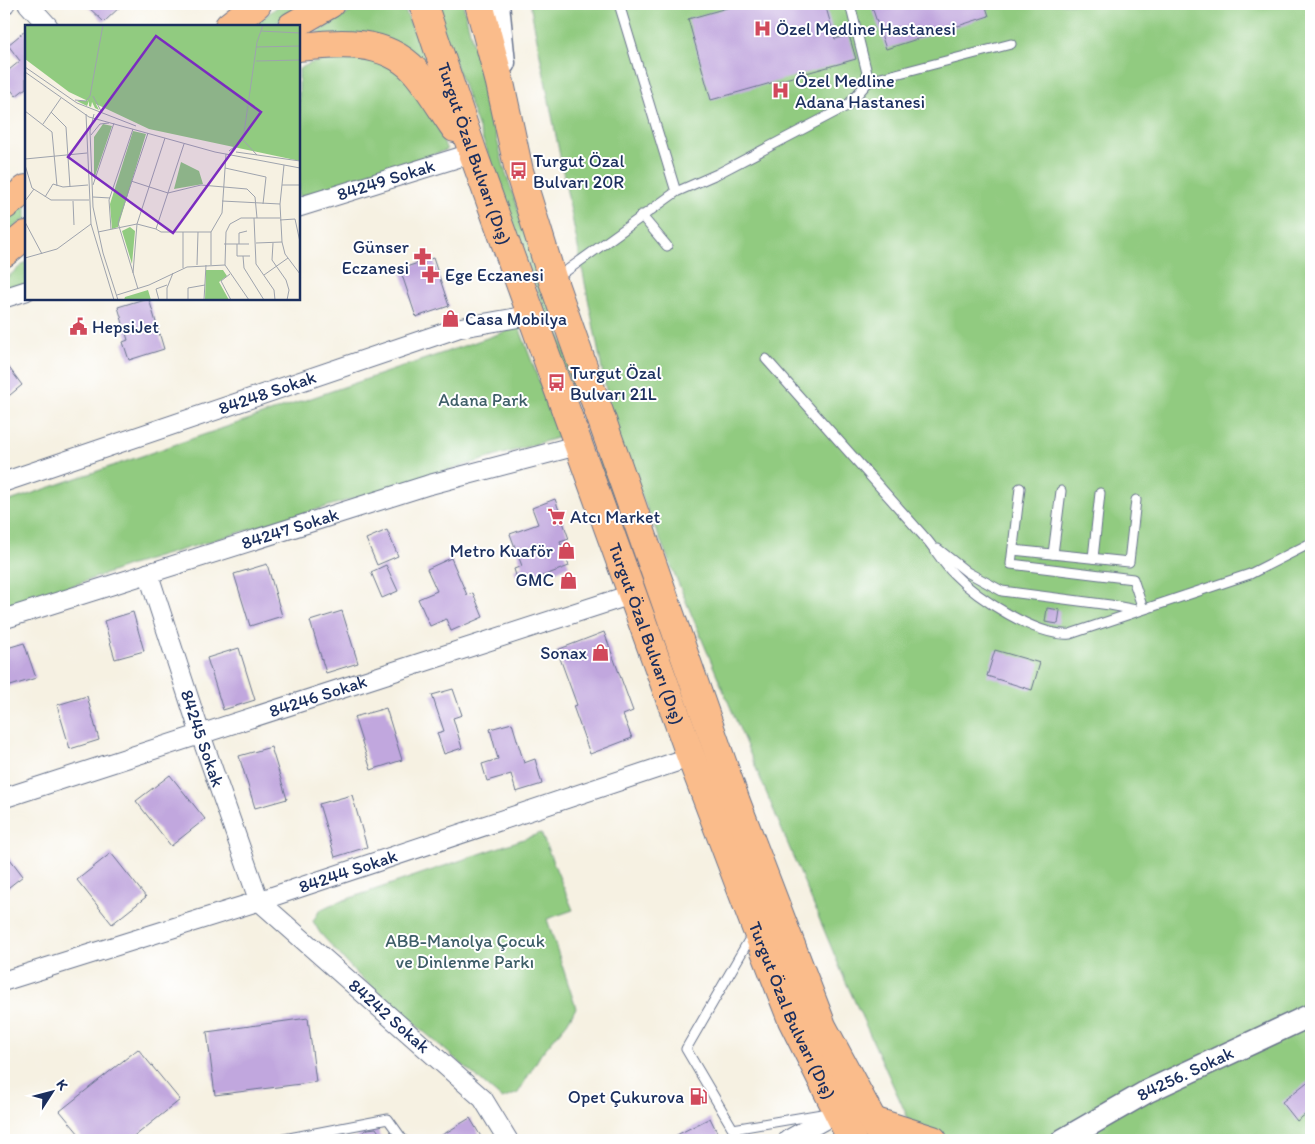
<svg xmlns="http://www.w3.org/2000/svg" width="1315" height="1144" viewBox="0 0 1315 1144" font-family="Itim,sans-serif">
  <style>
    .green { fill: #91cb80; stroke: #567d6f }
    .building { fill: #c1a7de }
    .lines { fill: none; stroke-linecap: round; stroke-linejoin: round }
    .service-casing { stroke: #68738c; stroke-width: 11 }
    .minor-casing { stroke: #68738c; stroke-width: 21 }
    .tertiary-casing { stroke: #68738c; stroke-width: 25 }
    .primary-casing { stroke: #68738c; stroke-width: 30 }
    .service { stroke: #fff; stroke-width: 9 }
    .minor { stroke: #fff; stroke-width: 19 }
    .tertiary { stroke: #fff; stroke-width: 22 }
    .primary { stroke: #fabc8b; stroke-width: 28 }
    .labels { text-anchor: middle; stroke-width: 4; stroke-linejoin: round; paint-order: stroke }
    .poi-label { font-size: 18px; fill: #1b2f5e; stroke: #fff; text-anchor: start }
    .street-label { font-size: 18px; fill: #1b2f5e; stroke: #fff }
    .park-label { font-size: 18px; fill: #3e5e68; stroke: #fff }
    .inset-road { fill: none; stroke: #9ea3ad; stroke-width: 1 }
    .view { fill: #7b2cbf; fill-opacity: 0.15; stroke: #7b2cbf; stroke-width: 2.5 }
    .inset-edge { fill: none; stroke: #1b2f5e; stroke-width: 2.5 }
  </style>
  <rect width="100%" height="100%" fill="#fff"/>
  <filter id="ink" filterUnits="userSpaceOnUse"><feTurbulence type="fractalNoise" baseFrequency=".02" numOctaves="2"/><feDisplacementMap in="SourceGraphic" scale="10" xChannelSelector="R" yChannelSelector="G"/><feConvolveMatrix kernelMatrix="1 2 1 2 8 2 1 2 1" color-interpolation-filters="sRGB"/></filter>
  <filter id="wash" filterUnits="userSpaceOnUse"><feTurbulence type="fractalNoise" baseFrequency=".0096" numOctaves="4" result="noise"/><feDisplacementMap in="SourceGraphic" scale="20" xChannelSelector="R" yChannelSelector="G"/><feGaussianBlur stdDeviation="1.12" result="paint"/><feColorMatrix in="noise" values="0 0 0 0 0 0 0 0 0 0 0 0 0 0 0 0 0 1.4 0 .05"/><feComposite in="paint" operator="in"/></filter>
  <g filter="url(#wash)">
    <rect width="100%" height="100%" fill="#f6f1e2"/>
    <g class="green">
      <path d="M281 4H304L272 26H253Z"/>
      <path d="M364 4H402L434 76 316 33Z"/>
      <path d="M434 4H463L504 167 560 335 868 1140H865L745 868Z"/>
      <path d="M530 4H1311V1140H918L845 980 614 430Z"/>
      <path d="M344 57C365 59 392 64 410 78 424 89 439 132 447 150L299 197V69L311 63Z"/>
      <path d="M26 205V218L4 236V223Z"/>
      <path d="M26 262V284L4 291V280Z"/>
      <path d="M519 327 560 437 131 565 4 610V503Z"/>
      <path d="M541 833 573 910 547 919 576 1008 567 1023 541 1054 518 1093 502 1099 357 974 320 933 313 921 320 910 330 905Z"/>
    </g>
    <g id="blocks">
      <g class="building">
        <path d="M85 4H123L104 22Z"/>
        <path d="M729 4H825L835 39 849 35 856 59 711 100 688 19 730 7Z"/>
        <path d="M871 4H985L989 16 886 49Z"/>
        <path d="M26 30V88L16 96 4 81V74L20 61 8 45Z"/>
        <path d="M433 258 449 306 416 317 400 269Z"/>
        <path d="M144 299H149L164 349 129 360 123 342 128 340 118 307Z"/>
        <path d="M4 361 22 385 4 400Z"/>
        <path d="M555 499 569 539 560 542 569 566 519 585 514 569 522 566 510 534 538 524 532 508Z"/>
        <path d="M387 530 398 556 377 565 366 539Z"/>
        <path d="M451 558 467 595 473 593 483 617 451 631 446 619 430 626 418 599 437 591 427 569Z"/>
        <path d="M267 564 282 616 250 626 234 574Z"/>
        <path d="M386 565 398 591 382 598 371 572Z"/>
        <path d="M1047 608 1060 610 1058 624 1045 622Z"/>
        <path d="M342 611 358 663 326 673 310 621Z"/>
        <path d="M133 612 144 651 115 659 104 621Z"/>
        <path d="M604 632 633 711 623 715 632 738 590 754 573 706 577 705 557 650Z"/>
        <path d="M24 643 36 678 4 688V649Z"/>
        <path d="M239 648 255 700 223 710 207 658Z"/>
        <path d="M995 650 1040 663 1032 690 987 676Z"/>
        <path d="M453 689 462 715 453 718 462 748 444 754 437 733 444 731 432 695Z"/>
        <path d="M87 696 99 740 70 749 57 705Z"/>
        <path d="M386 708 402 760 371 770 354 717Z"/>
        <path d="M512 723 524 763 535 759 542 784 516 792 511 774 487 781 482 764 498 759 490 729Z"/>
        <path d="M271 747 287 799 255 808 239 756Z"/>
        <path d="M170 775 205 819 171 846 136 801Z"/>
        <path d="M352 795 367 847 335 857 319 804Z"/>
        <path d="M4 851 23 876 4 891Z"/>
        <path d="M111 853 146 897 112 924 77 880Z"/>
        <path d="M308 1018 316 1082 215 1095 207 1032Z"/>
        <path d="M138 1049 180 1100 130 1140H84L60 1111Z"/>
        <path d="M1311 1079V1110L1297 1121 1282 1102Z"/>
        <path d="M470 1118 483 1140H434Z"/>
        <path d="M710 1118 721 1140H667Z"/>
        <path d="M376 1128 384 1140H351L368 1129Z"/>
      </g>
    </g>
  </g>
  <g filter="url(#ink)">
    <use href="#blocks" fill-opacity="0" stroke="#68738c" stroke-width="1"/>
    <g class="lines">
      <defs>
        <g id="service">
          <path d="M619 4 676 192"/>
          <path d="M850 4 869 81"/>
          <path d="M641 215 667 246"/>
          <path d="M555 279 676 192 717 174 847 106 869 81 1011 44"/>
          <path d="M766 359 928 541C937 552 944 565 954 574 977 598 1037 637 1070 634L1250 574 1311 543"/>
          <path d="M1020 488 1011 564 1133 579 1143 609"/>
          <path d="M938 549 967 572 1002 591 1110 605 1136 610"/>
          <path d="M1013 550 1129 562 1136 500"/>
          <path d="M1053 554 1061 491"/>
          <path d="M1093 558 1100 493"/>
          <path d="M753 933 686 1049 733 1129 822 1114"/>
          <path d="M279 1140 388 1119 403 1140"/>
        </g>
        <g id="minor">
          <path d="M28 4 48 26"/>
          <path d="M4 5 5 4"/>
          <path id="s1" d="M299 207 473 153"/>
          <path d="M4 298 26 291"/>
          <path id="s2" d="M4 482 458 328 532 315"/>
          <path id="s3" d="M148 573 200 733 259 901 483 1099 508 1140"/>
          <path id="s4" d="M4 619 428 485 579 445"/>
          <path id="s5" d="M4 798 633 594"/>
          <path id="s6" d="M4 981 259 901 691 757"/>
          <path d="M788 1140 838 1112"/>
        </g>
        <g id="tertiary">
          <path d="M498 4 504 63"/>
          <path id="s7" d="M1063 1140 1148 1091 1311 1015"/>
        </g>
        <g id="primary">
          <path id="s8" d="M423 4 473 153 691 757 756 928 792 1020 852 1140"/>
          <path d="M479 4 500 83 519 171 553 281 736 802 822 1026 883 1140"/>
          <path d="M229 26 257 4"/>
          <path d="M292 26 330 4"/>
          <path d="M299 47C338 43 385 38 415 71 430 88 442 110 455 128"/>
          <path d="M4 206 26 189"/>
          <path d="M4 253 26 235"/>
          <path d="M873 1121 933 1140"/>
        </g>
      </defs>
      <use href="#service" class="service-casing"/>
      <use href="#minor" class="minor-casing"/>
      <use href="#tertiary" class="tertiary-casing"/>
      <use href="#primary" class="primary-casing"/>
      <use href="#service" class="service"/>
      <use href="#minor" class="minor"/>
      <use href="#tertiary" class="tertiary"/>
      <use href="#primary" class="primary"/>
    </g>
  </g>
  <defs>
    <symbol id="hospital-bare" viewBox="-9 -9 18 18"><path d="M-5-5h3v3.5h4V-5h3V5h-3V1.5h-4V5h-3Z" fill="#d1495b" stroke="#fff" stroke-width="2.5" paint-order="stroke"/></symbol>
    <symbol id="bus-bare" viewBox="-9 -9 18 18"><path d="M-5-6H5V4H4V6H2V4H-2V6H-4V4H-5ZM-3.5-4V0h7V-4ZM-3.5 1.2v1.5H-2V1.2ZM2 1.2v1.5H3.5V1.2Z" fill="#d1495b" stroke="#fff" stroke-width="2.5" paint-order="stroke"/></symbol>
    <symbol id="pharmacy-bare" viewBox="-9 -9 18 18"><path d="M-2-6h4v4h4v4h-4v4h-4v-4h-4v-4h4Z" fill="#d1495b" stroke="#fff" stroke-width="2.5" paint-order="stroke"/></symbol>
    <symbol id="shop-bare" viewBox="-9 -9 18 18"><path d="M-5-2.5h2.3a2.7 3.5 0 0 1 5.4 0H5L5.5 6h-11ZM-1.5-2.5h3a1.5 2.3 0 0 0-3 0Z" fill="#d1495b" stroke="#fff" stroke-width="2.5" paint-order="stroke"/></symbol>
    <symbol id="civic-bare" viewBox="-9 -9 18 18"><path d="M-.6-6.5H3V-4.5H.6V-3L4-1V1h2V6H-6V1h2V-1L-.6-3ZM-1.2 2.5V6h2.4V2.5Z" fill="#d1495b" stroke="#fff" stroke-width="2.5" paint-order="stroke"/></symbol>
    <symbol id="supermarket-bare" viewBox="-9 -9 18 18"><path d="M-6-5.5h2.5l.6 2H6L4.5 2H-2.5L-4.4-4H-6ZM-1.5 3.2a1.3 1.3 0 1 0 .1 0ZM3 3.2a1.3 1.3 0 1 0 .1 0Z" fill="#d1495b" stroke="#fff" stroke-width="2.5" paint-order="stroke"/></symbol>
    <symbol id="fuel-bare" viewBox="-9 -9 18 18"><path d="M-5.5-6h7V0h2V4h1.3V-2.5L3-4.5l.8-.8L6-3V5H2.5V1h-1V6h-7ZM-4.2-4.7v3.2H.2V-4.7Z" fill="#d1495b" stroke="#fff" stroke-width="2.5" paint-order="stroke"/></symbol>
  </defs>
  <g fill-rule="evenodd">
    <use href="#hospital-bare" x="750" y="16" width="25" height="25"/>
    <use href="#hospital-bare" x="768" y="78" width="25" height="25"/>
    <use href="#bus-bare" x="506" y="158" width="25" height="25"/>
    <use href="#pharmacy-bare" x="410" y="244" width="25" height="25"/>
    <use href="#pharmacy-bare" x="418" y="262" width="25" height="25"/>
    <use href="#shop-bare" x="438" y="306" width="25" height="25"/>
    <use href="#civic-bare" x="66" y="314" width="25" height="25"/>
    <use href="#bus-bare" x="544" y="370" width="25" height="25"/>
    <use href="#supermarket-bare" x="544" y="504" width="25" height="25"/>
    <use href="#shop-bare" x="554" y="538" width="25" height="25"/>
    <use href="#shop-bare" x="556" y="568" width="25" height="25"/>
    <use href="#shop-bare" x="588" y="640" width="25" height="25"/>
    <use href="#fuel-bare" x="686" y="1084" width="25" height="25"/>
  </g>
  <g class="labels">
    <g class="poi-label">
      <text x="776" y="35">Özel Medline Hastanesi</text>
      <text x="795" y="87">Özel Medline<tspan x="795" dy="21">Adana Hastanesi</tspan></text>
      <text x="533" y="167">Turgut Özal<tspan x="533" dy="21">Bulvarı 20R</tspan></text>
      <text x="409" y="253" text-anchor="end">Günser<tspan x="409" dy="21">Eczanesi</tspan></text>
      <text x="445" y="281">Ege Eczanesi</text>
      <text x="465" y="325">Casa Mobilya</text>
      <text x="92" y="333">HepsiJet</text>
      <text x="570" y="379">Turgut Özal<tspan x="570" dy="21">Bulvarı 21L</tspan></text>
      <text x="570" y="523">Atcı Market</text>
      <text x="553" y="557" text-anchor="end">Metro Kuaför</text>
      <text x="554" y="586" text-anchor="end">GMC</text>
      <text x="587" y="659" text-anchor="end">Sonax</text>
      <text x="684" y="1103" text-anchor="end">Opet Çukurova</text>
    </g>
    <g class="street-label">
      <text dy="6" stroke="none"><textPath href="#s8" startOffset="158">Turgut Özal Bulvarı (Dış)</textPath></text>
      <text dy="6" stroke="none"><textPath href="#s1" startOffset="91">84249 Sokak</textPath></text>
      <text dy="6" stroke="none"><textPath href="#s2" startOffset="278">84248 Sokak</textPath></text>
      <text dy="6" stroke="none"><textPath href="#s4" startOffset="300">84247 Sokak</textPath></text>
      <text dy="6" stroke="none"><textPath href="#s8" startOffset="668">Turgut Özal Bulvarı (Dış)</textPath></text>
      <text dy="6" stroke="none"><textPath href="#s5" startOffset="330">84246 Sokak</textPath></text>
      <text dy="6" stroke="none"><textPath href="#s3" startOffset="174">84245 Sokak</textPath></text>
      <text dy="6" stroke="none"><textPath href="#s6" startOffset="361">84244 Sokak</textPath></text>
      <text dy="6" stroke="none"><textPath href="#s8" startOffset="1072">Turgut Özal Bulvarı (Dış)</textPath></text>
      <text dy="6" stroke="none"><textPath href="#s3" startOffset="520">84242 Sokak</textPath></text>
      <text dy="6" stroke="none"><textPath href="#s7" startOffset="139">84256. Sokak</textPath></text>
    </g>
    <g class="park-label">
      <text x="483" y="406">Adana Park</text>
      <text x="465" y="947">ABB-Manolya Çocuk<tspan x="465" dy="21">ve Dinlenme Parkı</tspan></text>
    </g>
  </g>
  <g transform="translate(25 25)">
    <rect width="275" height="275" fill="#f6f1e2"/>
    <path d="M0 0H275V136L124 104 71 79 74 85 70 83 67 77 66 82 64 81V76L62 81 52 76H63L44 67 0 34ZM78 99 87 101 69 154V112ZM108 106 121 109 93 202 87 204 85 179ZM156 137 174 146 178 159 149 164ZM105 202 110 206 107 239 97 206ZM181 245H198L202 251 194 257 204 275H180ZM123 265 126 275H99L100 272Z" fill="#91cb80"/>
    <path class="inset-road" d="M236 6 275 8M231 22 275 21M231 36 275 35M0 42 52 78 111 101M0 47 64 92 190 127 275 143M68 71 76 86M50 75 61 76 65 71 78 0M0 86 27 107 32 161M26 87 41 102 45 162M61 89 66 199 89 275M69 89 65 106 68 182 78 228 93 275M18 99 36 73M66 110 75 99 84 98M218 115 232 17 238 0M204 126 218 115 232 130M211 127 275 136M0 134 62 128M0 140 7 163 26 175H64M259 140 255 179 257 217 260 229 275 249M200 143 241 152 238 179M106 156 143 168 176 160 222 164 230 172 232 193M68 160 89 98M257 160H275M20 172 28 159 38 162 63 160M68 172 85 173M0 176 9 164M48 176 49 200M197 176 255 179M229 193 231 239 249 265 250 275M255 195 270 194 275 217M0 197 17 229M86 204 84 175 108 104M131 204 136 207H186M73 207 112 199 131 204 159 119M231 218 257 217M248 218 247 235 261 255 264 265 262 275M199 219H224M212 219V231H225M214 219V208L222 206M218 231 219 243 239 275M0 233 32 224 66 199M172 240 173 207M186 240V207L197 188 201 129M158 243V207M108 248 112 199 140 113M205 249 196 256 206 275M239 250 263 233M113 264 93 198 123 108M92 270 124 260 162 242 200 240M134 275 131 264 142 260M142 275V263L148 248M163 275V263L180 260M179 275 181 240M224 275 200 240 201 207 205 199 216 193H255"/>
    <path class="view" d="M131 11 236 87 148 208 43 132Z"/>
    <rect width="275" height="275" class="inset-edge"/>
  </g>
  <rect width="1315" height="1144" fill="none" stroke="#fff" stroke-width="20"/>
  <g transform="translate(52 1092) rotate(54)" stroke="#ffffff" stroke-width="4" paint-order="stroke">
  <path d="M0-4L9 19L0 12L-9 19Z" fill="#1b2f5e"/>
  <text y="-8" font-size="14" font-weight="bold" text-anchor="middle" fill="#1b2f5e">K</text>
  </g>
</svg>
